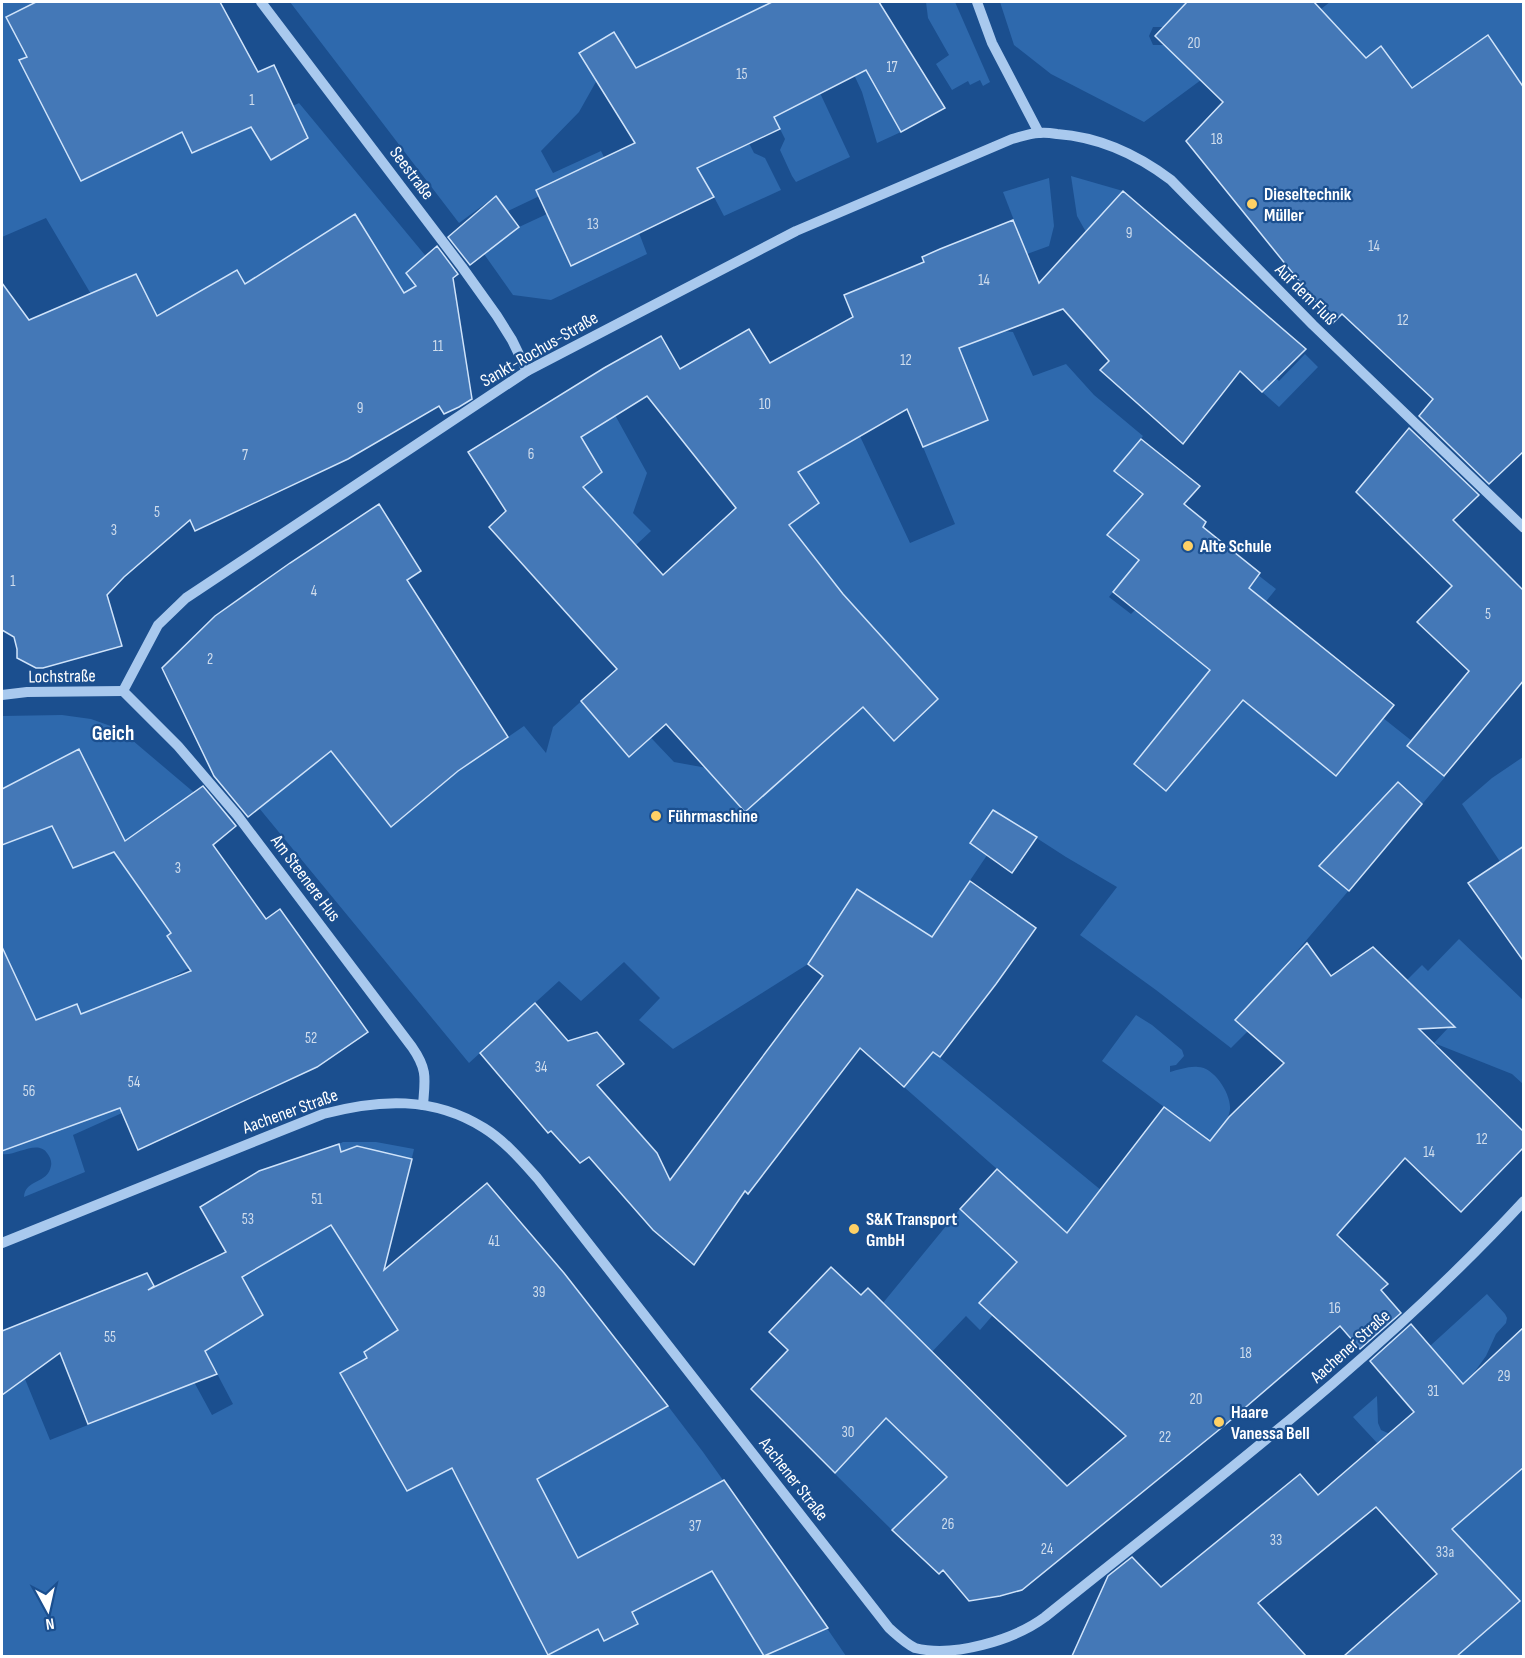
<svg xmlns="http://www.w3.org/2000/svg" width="1525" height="1658" viewBox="0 0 1525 1658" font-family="'Sofia Sans Condensed',sans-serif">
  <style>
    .green { fill: #2e69ad; fill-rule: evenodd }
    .building { fill: #4478b7; stroke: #cfe3fa; stroke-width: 1.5; fill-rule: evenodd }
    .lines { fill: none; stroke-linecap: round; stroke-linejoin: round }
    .minor { stroke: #a9c9ee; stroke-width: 10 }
    .poi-dot { fill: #ffd166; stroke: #1b4f8f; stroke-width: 2 }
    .labels { text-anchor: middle; stroke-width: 4.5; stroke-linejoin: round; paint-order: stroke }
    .number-label { font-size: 15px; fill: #d0dded }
    .street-label { font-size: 18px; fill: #fff; stroke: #1b4f8f }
    .poi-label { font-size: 18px; font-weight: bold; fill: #fff; stroke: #1b4f8f; text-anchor: start }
    .quarter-label { font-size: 21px; font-weight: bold; fill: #fff; stroke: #1b4f8f }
  </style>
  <rect width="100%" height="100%" fill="#1b4f8f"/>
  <g class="green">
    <path d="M2 2H30L43 26 88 2 93 13 115 2H140L163 46 230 136 299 103 439 272 404 293 248 289 237 270 174 307 114 333 46 218 2 237ZM54 44 43 106 20 60Z"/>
    <path d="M290 2H772L664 54 710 147 743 131 754 153 765 158 781 190 724 216 714 197 614 32 597 80 579 112 541 151 553 173 601 151 604 157 547 185 550 191 508 211 496 196 459 223Z"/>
    <path d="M926 2H955L990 82 983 86 980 80 970 85 968 81 952 90 936 64 949 55 928 18Z"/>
    <path d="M1000 2H1187L1163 27H1153L1149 36 1153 45H1164L1201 80 1144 122 1051 74 1014 45Z"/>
    <path d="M1330 2H1523V144L1501 54 1489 35 1448 63 1415 90 1382 47 1367 59 1321 9Z"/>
    <path d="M842 26 901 132 877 143 862 92 850 66Z"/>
    <path d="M820 93 850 157 796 182 792 176 780 150 785 139 774 117Z"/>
    <path d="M1071 176 1123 191 1086 232 1077 216Z"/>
    <path d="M1049 178 1054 226 1049 246 1027 254 1003 192Z"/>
    <path d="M547 214 571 265 639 233 647 254 551 300 513 295 484 254 519 227Z"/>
    <path d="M1004 331 1013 332 1033 376 1066 364 1094 395 1143 436 1115 471 1142 493 1108 535 1139 560 1109 597 1131 614 1135 610 1258 575 1276 589 1134 764 1243 700 1336 776 1383 718 1417 745 1413 751 1445 777 1375 860 1339 845 1319 866 1350 889 1275 977 1248 1031 1231 1048 1156 990 1080 935 1117 887 1066 857 1010 821 932 937 857 889 808 964 673 1049 639 1020 660 998 624 962 581 1001 559 981 469 1063 259 808 334 748 339 753 335 757 392 827 458 771 524 726 546 753 553 727 600 684 674 762 707 768 746 812 829 737 861 705 894 740 910 668 843 594 785 520 776 435 799 472 852 441 807 343 814 338 910 543 955 524 923 447 988 420 971 377 933 344Z"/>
    <path d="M1305 354 1318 367 1279 407 1241 373 1254 357 1279 381Z"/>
    <path d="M615 415 647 473 633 513 651 531 636 545 583 487 602 472 581 437Z"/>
    <path d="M62 715 91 719 119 729 197 795 184 804 243 887 187 922 167 936 189 968 164 982 227 1109 138 1150 122 1113 73 1135 85 1172 24 1197C25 1179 48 1184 51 1166 52 1161 50 1157 47 1153 37 1139 15 1157 2 1154V1151L69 1126 33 1027 2 1039V716Z"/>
    <path d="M1523 757V895H1522L1462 804 1492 778Z"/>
    <path d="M1459 939 1523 1000V1084L1512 1074 1434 1043 1449 1027 1380 1007 1422 965 1428 971Z"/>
    <path d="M1136 1015 1152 1025 1182 1050 1184 1056 1176 1065 1170 1066V1072C1178 1070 1189 1066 1198 1067 1215 1067 1235 1099 1229 1114 1226 1124 1216 1133 1210 1141L1102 1061Z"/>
    <path d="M933 1052 1152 1232 1113 1275 997 1169 904 1087Z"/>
    <path d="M343 1142H376L414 1149 404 1192 364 1215 339 1144Z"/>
    <path d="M960 1209 1017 1262 985 1296 999 1308 980 1330 966 1316 929 1355 794 1344 850 1285 878 1309Z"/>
    <path d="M332 1226 413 1320 364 1352 433 1478 639 1368 703 1452 752 1521 772 1557 776 1554 846 1656H2V1388L25 1379 50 1440 184 1387 181 1358 212 1415 233 1404 203 1347 232 1334 249 1323 248 1289 237 1266 303 1241Z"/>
    <path d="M1487 1294 1505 1314 1507 1318 1506 1323 1496 1334 1486 1356 1468 1381 1523 1453 1430 1346Z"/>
    <path d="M1377 1396 1378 1423 1381 1430 1390 1434 1378 1444 1353 1417Z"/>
    <path d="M886 1418 909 1441 953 1471 892 1530 834 1473Z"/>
    <path d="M1523 1467V1656H1457L1519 1601 1452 1529Z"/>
  </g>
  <g class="building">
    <path d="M36 2H220L258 72 274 65 308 138 271 160 251 127 192 153 182 132 81 181 19 60 27 57 6 17Z"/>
    <path d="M772 2H879L945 108 901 132 866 70 774 117 780 129 697 168 714 197 571 266 536 190 635 143 579 53 614 32 636 68Z"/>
    <path d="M1187 2H1314L1366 58 1381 46 1412 88 1488 35 1524 88V451L1489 484 1419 416 1433 399 1342 314 1333 323 1186 141 1223 102 1155 36Z"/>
    <path d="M1123 191 1306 349 1262 392 1240 371 1183 444 1100 370 1109 361 1063 309 959 348 988 420 923 447 907 409 798 472 819 503 789 525 843 594 938 699 894 741 863 707 745 812 666 724 629 757 581 701 617 669 489 527 506 511 468 452 604 368 661 336 680 369 749 329 770 363 853 317 844 295 924 262 922 257 940 249 1013 220 1039 283ZM647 396 736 508 663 575 583 487 602 472 581 437Z"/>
    <path d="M496 196 519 227 470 265 448 237Z"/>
    <path d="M355 214 404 293 416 286 406 273 437 246 458 274 453 278 472 399 459 407 444 414 439 406 348 459 195 531 190 520 124 577 107 595 122 646 43 668H36L17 658V649L14 637 2 630V283L29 320 136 274 157 316 237 270 245 284Z"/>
    <path d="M1409 428 1479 495 1453 520 1524 591V680L1444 776 1407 746 1469 671 1417 622 1452 586 1356 492Z"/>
    <path d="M1141 439 1200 486 1184 504 1206 522 1203 527 1260 573 1249 588 1394 705 1336 776 1243 700 1166 791 1134 764 1210 670 1113 592 1139 560 1107 535 1143 494 1114 471Z"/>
    <path d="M379 504 421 571 407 580 508 737 458 771 391 827 331 751 248 817 214 776 162 668 215 616 290 563Z"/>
    <path d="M79 749 125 841 203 786 236 826 213 845 266 919 280 909 368 1032 317 1067 138 1150 120 1108 2 1151V947L36 1020 77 1004 81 1014 191 971 167 936 171 933 114 852 73 868 52 826 2 845V789Z"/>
    <path d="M1398 782 1422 804 1349 891 1319 866Z"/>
    <path d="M993 810 1037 837 1012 873 970 843Z"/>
    <path d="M1524 846V962L1468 883Z"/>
    <path d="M970 881 1036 928 996 984 940 1057 933 1052 904 1087 860 1048 748 1194 745 1191 694 1265 653 1230 589 1157 580 1163 551 1131 548 1133 480 1053 535 1003 568 1041 597 1032 624 1064 597 1085 657 1153 670 1180 823 976 808 964 857 889 932 937Z"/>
    <path d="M1307 943 1331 976 1373 947 1455 1027 1419 1029 1524 1132V1147L1461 1212 1405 1158 1337 1235 1388 1284 1381 1290 1401 1313 1360 1349 1340 1326 1225 1425 1022 1590 1000 1596 969 1601 943 1570 939 1574 892 1530 947 1477 886 1418 835 1473 751 1389 788 1350 769 1332 831 1267 861 1295 868 1288 1067 1486 1126 1436 979 1303 1017 1262 960 1209 997 1169 1067 1233 1164 1107 1210 1141 1229 1117 1284 1063 1235 1020Z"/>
    <path d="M339 1144 341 1152 357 1146 412 1159 384 1270 487 1183 564 1273 668 1406 537 1479 578 1558 724 1480 828 1628 764 1656 712 1571 632 1612 638 1624 604 1641 598 1629 548 1655 452 1468 407 1491 340 1373 367 1358 364 1352 398 1330 331 1225 242 1277 263 1315 205 1351 217 1374 88 1424 60 1353 2 1395V1331L147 1273 154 1286 148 1290 226 1252 200 1207 259 1171Z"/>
    <path d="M1411 1324 1463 1384 1524 1327V1467L1452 1529 1520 1601 1457 1656H1344L1437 1574 1376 1507 1258 1603 1306 1656H1072L1108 1576 1132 1557 1161 1587 1300 1474 1318 1495 1414 1412 1370 1361Z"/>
  </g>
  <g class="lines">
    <g class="minor">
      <path d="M261 2 462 267 497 316 512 340 527 371"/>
      <path d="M977 2 992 43 1039 133"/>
      <path d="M123 691 158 625 186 598 527 371 796 231 1012 139C1020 137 1030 133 1039 133 1045 132 1051 133 1057 134 1099 137 1138 155 1171 180L1313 325 1524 528"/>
      <path d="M123 691 178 746 237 815 412 1047C428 1070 425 1079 423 1105"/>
      <path d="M2 695 27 692 123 691"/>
      <path d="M2 1243 323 1114C379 1099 433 1096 484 1128 505 1141 522 1161 538 1179L889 1628C897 1635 905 1643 915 1648 953 1658 1014 1640 1045 1617 1209 1485 1380 1357 1524 1201"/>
    </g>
  </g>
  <g class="poi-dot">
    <circle cx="1252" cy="204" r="6"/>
    <circle cx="1188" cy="546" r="6"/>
    <circle cx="656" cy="816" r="6"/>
    <circle cx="854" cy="1229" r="6"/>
    <circle cx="1219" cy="1422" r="6"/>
  </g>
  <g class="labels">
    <g class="number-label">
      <text x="1194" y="48">20</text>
      <text x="892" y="72">17</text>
      <text x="742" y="79">15</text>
      <text x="252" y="105">1</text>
      <text x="1217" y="144">18</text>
      <text x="593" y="229">13</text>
      <text x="1129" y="238">9</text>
      <text x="1374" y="251">14</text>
      <text x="984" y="285">14</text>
      <text x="1403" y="325">12</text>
      <text x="438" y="351">11</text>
      <text x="906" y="365">12</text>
      <text x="765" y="409">10</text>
      <text x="360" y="413">9</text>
      <text x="531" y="459">6</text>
      <text x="245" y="460">7</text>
      <text x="157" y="517">5</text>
      <text x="114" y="535">3</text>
      <text x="13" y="586">1</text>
      <text x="314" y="596">4</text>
      <text x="1488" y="619">5</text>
      <text x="210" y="664">2</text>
      <text x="178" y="873">3</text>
      <text x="311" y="1043">52</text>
      <text x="541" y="1072">34</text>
      <text x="134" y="1087">54</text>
      <text x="29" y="1096">56</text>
      <text x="1482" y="1144">12</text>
      <text x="1429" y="1157">14</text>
      <text x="317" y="1204">51</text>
      <text x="248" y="1224">53</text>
      <text x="494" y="1246">41</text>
      <text x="539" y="1297">39</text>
      <text x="1335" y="1313">16</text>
      <text x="110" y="1342">55</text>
      <text x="1246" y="1358">18</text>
      <text x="1504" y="1381">29</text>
      <text x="1433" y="1396">31</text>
      <text x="1196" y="1404">20</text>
      <text x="848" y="1437">30</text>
      <text x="1165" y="1442">22</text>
      <text x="948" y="1529">26</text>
      <text x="695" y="1531">37</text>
      <text x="1276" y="1545">33</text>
      <text x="1047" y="1554">24</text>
      <text x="1445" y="1557">33a</text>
    </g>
    <g class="street-label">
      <text transform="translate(412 173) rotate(53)" y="6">Seestraße</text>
      <text transform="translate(1306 294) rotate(45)" y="6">Auf dem Fluß</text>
      <text transform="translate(539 349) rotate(-30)" y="6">Sankt-Rochus-Straße</text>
      <text transform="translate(62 676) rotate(-1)" y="6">Lochstraße</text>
      <text transform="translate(306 878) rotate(53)" y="6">Am Steenere Hus</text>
      <text transform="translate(290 1111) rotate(-20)" y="6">Aachener Straße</text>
      <text transform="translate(1350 1346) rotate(-42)" y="6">Aachener Straße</text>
      <text transform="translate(794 1479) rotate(52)" y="6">Aachener Straße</text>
    </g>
    <g class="poi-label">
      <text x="1264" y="200">Dieseltechnik<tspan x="1264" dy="21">Müller</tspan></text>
      <text x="1200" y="552">Alte Schule</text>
      <text x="668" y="822">Führmaschine</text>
      <text x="866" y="1225">S&amp;K Transport<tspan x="866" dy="21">GmbH</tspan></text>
      <text x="1231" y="1418">Haare<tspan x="1231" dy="21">Vanessa Bell</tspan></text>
    </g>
    <g class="quarter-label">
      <text x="113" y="740">Geich</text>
    </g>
  </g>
  <rect width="1525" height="1658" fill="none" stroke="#ffffff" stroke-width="6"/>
  <g transform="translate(48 1610) rotate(172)" stroke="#1b4f8f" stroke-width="4.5" paint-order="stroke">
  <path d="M0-4.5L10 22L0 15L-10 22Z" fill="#ffffff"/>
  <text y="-9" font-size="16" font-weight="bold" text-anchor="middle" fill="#ffffff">N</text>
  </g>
</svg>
